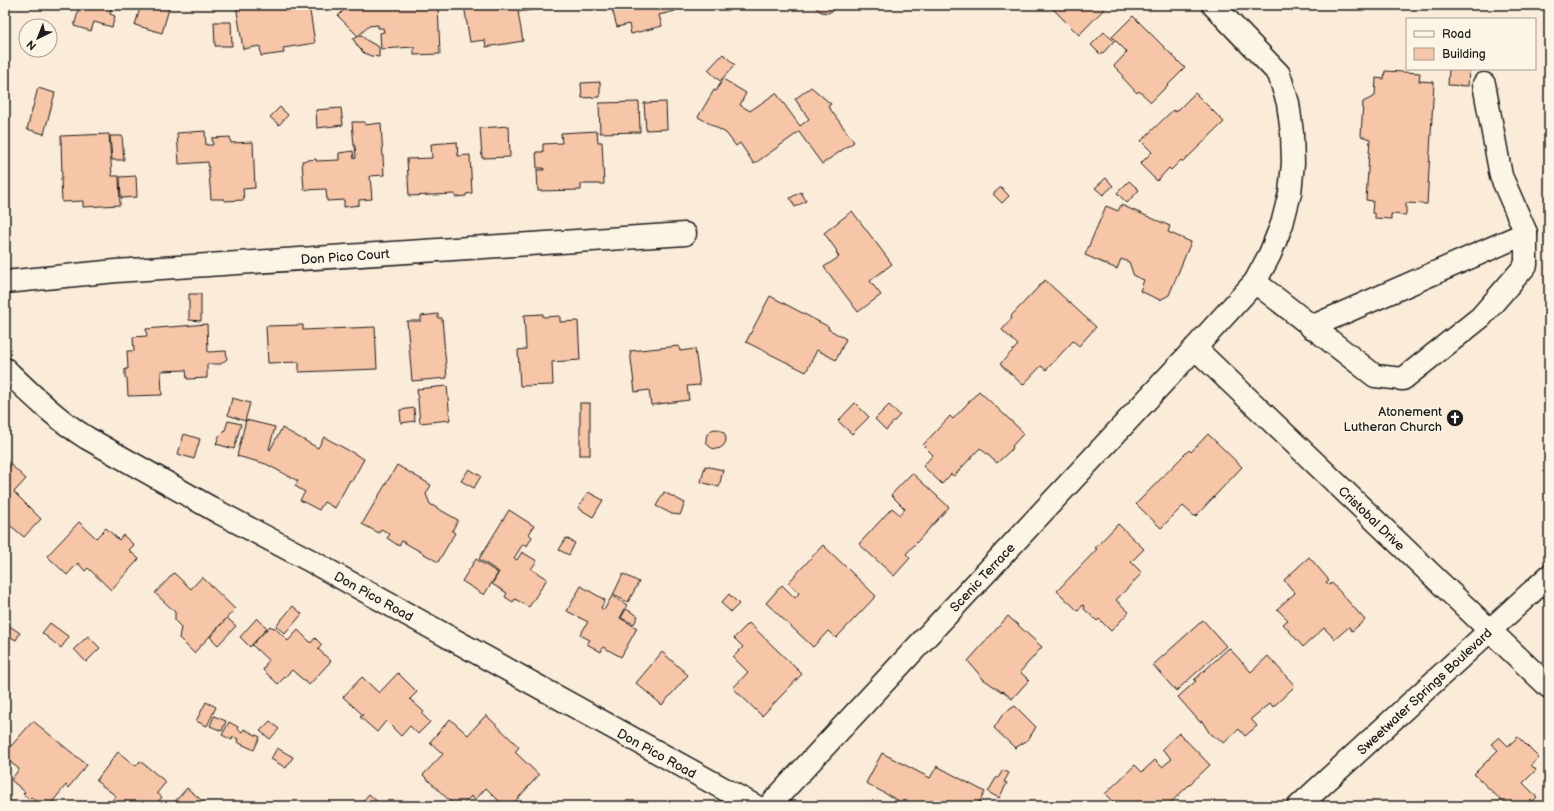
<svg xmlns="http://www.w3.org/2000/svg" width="1554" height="811" viewBox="0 0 1554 811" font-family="'Balsamiq Sans',sans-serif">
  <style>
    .building { fill: #f7c5a7; stroke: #1c1c1c }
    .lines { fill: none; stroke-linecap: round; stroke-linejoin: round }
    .minor-casing { stroke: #1c1c1c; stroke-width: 25 }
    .major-casing { stroke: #1c1c1c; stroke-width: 25 }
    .minor { stroke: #fcf5e5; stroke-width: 22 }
    .major { stroke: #fcf5e5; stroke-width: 22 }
    .labels { text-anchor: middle; stroke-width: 3; stroke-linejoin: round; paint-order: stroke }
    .street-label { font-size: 13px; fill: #1c1c1c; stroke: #fcf5e5 }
    .poi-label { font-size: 13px; fill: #1c1c1c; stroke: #fcf5e5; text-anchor: end }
  </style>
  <rect width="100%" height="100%" fill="#fbebd9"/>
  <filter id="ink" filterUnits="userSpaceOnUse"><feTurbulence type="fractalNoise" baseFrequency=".025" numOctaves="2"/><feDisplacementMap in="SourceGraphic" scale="8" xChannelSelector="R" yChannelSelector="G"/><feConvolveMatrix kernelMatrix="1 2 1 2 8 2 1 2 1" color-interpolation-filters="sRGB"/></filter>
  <g filter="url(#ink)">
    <g class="building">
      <path d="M80 5H112L110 14 115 16 112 27 94 22 91 31 74 26Z"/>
      <path d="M141 5H170L162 33 135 25Z"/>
      <path d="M236 5H309L315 43 283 48 284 53 261 56 260 46 243 49Z"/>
      <path d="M349 5H438L440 54 414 55V47L381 49 380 33 384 32 383 28H378V25L369 26 358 36 338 16Z"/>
      <path d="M464 5H566L518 12 523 41 486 47 485 40 470 42Z"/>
      <path d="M611 5H673L675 11 659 15 662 26 631 34 629 24 617 27Z"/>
      <path d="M813 5H839L834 10 828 13 821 12Z"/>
      <path d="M1051 5H1108L1079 35 1050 6Z"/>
      <path d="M1133 16 1185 68 1151 102 1139 91 1137 93 1122 77 1123 75 1114 66 1127 52 1112 37Z"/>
      <path d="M214 22H231L232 46H215Z"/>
      <path d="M1104 32 1114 41 1101 55 1091 45Z"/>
      <path d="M362 35 366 40 379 47V57L371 56 364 53 359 48 353 39Z"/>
      <path d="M723 54 735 65 720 81 708 70Z"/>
      <path d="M1449 69 1469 70 1468 86 1448 85Z"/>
      <path d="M1385 71 1420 73 1419 81 1434 82 1427 204 1406 203V215L1391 214V219L1375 218V214L1372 213 1373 201 1366 200 1370 139 1361 136 1363 102 1375 96 1376 78 1384 79Z"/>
      <path d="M723 79 746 93 740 105 750 111 776 93 800 126 809 119 795 99 811 87 831 104 828 106 854 142 822 164 799 132 754 164 740 143 736 146 726 133 698 117 714 90 716 91Z"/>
      <path d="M600 82V97L582 98 581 83Z"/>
      <path d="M38 88 55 93 44 134 27 129Z"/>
      <path d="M1195 93 1224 122 1183 162 1181 160 1171 170 1169 168 1157 181 1140 164 1152 152 1141 141 1173 110 1176 112Z"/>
      <path d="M639 102 640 132 600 133 599 103Z"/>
      <path d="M666 102 667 129 646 130 644 103Z"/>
      <path d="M280 107 288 115 279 125 270 117Z"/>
      <path d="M341 108 343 125 317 128 316 110Z"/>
      <path d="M352 122H365V125L381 123 384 175 370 176 372 199 359 200V205L344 207V200L327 201 326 189 304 190 302 161 316 159V161L339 160V153L353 151 354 159 356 158 355 146H354Z"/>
      <path d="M509 126 510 157 482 158 480 128Z"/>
      <path d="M205 131 206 145H213L212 138 230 137 231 143 253 142 255 188 243 189 244 200 224 201V199H211L208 162 179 164 177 133Z"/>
      <path d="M597 131 598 142H602L604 184H581V190L538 191 537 170H544V168H537L536 152H543V144L562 143 561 133Z"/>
      <path d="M109 134 112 176H119L120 205 83 207V201L62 202 61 178H62L61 136Z"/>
      <path d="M110 136H122L124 160H112Z"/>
      <path d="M457 142 458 156 470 155 472 193 466 194V196L455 197V194L409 196 407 159 432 158 431 144Z"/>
      <path d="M136 176 137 197 121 198 120 177Z"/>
      <path d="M1106 178 1113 186 1103 195 1095 188Z"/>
      <path d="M1129 181 1139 190 1127 203 1117 193Z"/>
      <path d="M1001 187 1009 196 1002 203 993 194Z"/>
      <path d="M801 192 806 201 795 207 790 198Z"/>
      <path d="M1121 205 1170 226 1168 232 1191 242 1169 295 1160 300 1140 291 1144 280 1134 276 1129 262 1121 259 1117 269 1085 255 1106 206 1118 211Z"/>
      <path d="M852 211 892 264 870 281 881 295 858 312 824 267 839 257 836 252 837 251 824 233Z"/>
      <path d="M1045 280 1096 327 1079 346 1073 341 1046 370 1041 366 1023 385 1000 364 1018 345 1002 330 1012 318 1011 316Z"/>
      <path d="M189 294H201V321L189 320Z"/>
      <path d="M770 296 829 327 828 329 846 339 836 360 817 350 806 372 746 342Z"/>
      <path d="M438 314V318H442L447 378 412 381 407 321H421V316Z"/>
      <path d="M543 314V317L560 316V322L578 321 580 360 552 362 553 385 520 386 518 350 526 349 524 315Z"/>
      <path d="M207 324 208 352 226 351 227 359 221 364H207V378L187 379 186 370 161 371 162 395 128 396 127 378H125V369H128L127 351H134L133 337 147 336 146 329Z"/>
      <path d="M303 325V330L375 327 377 369 299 372V362L268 363 266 326Z"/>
      <path d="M679 346 680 351 695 349 700 385 687 386 689 400 651 405 649 390 635 392 630 351Z"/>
      <path d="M447 386 450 420 420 423 417 389Z"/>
      <path d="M979 391 1024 433 1012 446 1013 448 997 463 980 448 954 476 951 474 942 484 923 466 933 455 923 445 950 416 953 419Z"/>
      <path d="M232 398 250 403 245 421 228 415Z"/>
      <rect x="580" y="403" width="10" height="52"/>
      <path d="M855 403 869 417 852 434 838 421Z"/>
      <path d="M889 405 900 415 886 430 875 419Z"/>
      <path d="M414 408 415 421 401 423 400 410Z"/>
      <path d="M246 420 275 427 269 449 270 450 282 428 318 448 324 437 364 459 352 481 350 480 335 508 324 502 319 510 300 500 305 492 295 486 298 481 266 464 237 456Z"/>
      <path d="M228 421 241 424 234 449 216 444 219 436 225 430Z"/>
      <circle cx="716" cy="439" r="10"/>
      <path d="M184 434 200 439 194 459 178 454Z"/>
      <path d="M1208 434 1242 467 1195 517 1183 506 1161 528 1136 504 1189 450 1191 452Z"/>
      <path d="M5 459 26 479 14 492 41 519 24 537 5 521Z"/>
      <path d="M397 465 431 485 426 494 430 504 458 520 452 531 455 533 438 562 402 541 399 546 387 538 390 534 381 529 379 533 362 524Z"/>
      <path d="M705 466 723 470 719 487 701 482Z"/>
      <path d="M469 469 481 476 474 488 461 481Z"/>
      <path d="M912 473 949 507 906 554 910 558 894 576 859 544 892 508 900 515 905 509 891 495Z"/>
      <path d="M588 492 603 500 593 517 578 508Z"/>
      <path d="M664 492 685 503 680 515 672 514 656 506Z"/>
      <path d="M509 510 534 526 529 534 532 537 527 546 523 544 514 558 517 560 522 552 537 561 531 569 547 579 529 607 515 599 513 602 505 597 507 593 492 584 499 572 479 559Z"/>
      <path d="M79 522 96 538 106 528 119 540 123 535 134 545 129 550 139 559 111 590 88 568 85 571 78 563 67 575 47 556Z"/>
      <path d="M1118 524 1144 549 1131 562 1142 573 1116 600 1129 612 1111 631 1099 619 1097 621 1084 609 1085 607 1083 605 1078 611 1057 591 1097 549 1095 548Z"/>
      <path d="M566 538 575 543 569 555 559 550Z"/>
      <path d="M823 545 876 596 836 638 828 631 813 647 766 603 782 585 795 598 799 593 788 583Z"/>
      <path d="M1309 557 1329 580 1326 582 1329 585 1332 583 1365 620 1352 631 1349 627 1335 639 1324 628 1303 647 1283 624 1288 620 1277 609 1295 593 1284 580Z"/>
      <path d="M476 559 498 573 484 595 462 581Z"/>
      <path d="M174 573 191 589 202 577 235 609 194 653 179 638 181 627 175 621V612L155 593Z"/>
      <path d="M623 574 639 582 628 602 613 595Z"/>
      <path d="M581 586 605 600 601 608 604 610 612 596 627 605 620 618 637 628 621 657 603 647 601 652 587 644 590 640 580 635 588 622 567 611Z"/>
      <path d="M729 594 739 604 731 612 721 603Z"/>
      <path d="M293 606 302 614 285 634 276 626Z"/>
      <path d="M626 609 638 616 634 624 621 618Z"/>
      <path d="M1008 616 1042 647 1020 672 1029 680 1012 699 1003 691 1002 692 983 679 968 661Z"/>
      <path d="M227 618 236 626 218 645 210 637Z"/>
      <path d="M257 618 267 628 250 647 240 637Z"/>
      <path d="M1203 620 1226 646 1176 691 1153 665Z"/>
      <path d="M5 623 20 633 16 640 5 634Z"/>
      <path d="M50 623 69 637 61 648 42 633Z"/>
      <path d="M749 623 802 674 762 716 733 688 748 672 733 657 743 647 734 638Z"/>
      <path d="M270 626 273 628 274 627 288 641 298 630 311 643 315 638 322 645 318 649 331 661 309 685 292 670 278 684 263 670 268 660 252 645Z"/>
      <path d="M88 636 100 648 86 662 74 649Z"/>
      <path d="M1229 648 1251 672 1268 656 1295 686 1273 707 1270 703 1251 719 1257 726 1245 736 1239 729 1224 743 1210 734 1202 721 1200 722 1178 697 1196 681 1194 680Z"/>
      <path d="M662 652 688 675 662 705 636 683Z"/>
      <path d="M398 673 417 692 410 699 424 712 422 714 430 722 418 734 410 726 401 736 386 721 377 732 360 717 363 715 343 697 362 677 379 693Z"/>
      <path d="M206 702 216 707 207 726 196 721Z"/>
      <path d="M1015 706 1036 727 1028 740 1015 748 994 728 1003 714Z"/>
      <path d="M486 715 519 747 515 752 539 775 511 806H504L486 788 475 800 471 796 462 806H455L423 775 443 754 430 742 450 719 468 735Z"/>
      <path d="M214 716 226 721 222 731 210 726Z"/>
      <path d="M33 721 87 765 68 788 66 785 49 806H42L31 797 29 799 23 794 25 792 11 780 19 769 5 758V753Z"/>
      <path d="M270 721 279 729 270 739 260 731Z"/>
      <path d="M229 722 238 727 237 729 242 732 244 729 260 737 254 750 237 742 238 739 233 737 232 740 222 735Z"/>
      <path d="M1179 733 1210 765 1167 806H1117L1105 794 1135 765 1142 772 1155 760 1162 767 1172 759 1162 749Z"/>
      <path d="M1499 737 1508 746 1518 737 1539 758 1531 765 1536 770 1523 783 1537 797 1528 806H1507L1474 774 1498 750 1491 744Z"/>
      <path d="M277 748 293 757 286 768 271 759Z"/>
      <path d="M118 752 136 766 140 761 166 782 157 793 162 797 155 806H120L112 800 116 796 96 781Z"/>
      <path d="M882 753 930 778 937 766 985 792 977 806H946L940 803 938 806H908L866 783Z"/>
      <path d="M1003 770 1009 773 1004 782 1007 783 999 798 988 792 996 778H998Z"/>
      <path d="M187 788 206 804 205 806H171Z"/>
      <path d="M369 794 381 805V806H359Z"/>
    </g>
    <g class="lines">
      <defs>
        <g id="minor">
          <path d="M5 282 116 271 685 234"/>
          <path d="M1255 282 1375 376 1403 379 1481 317 1526 265V233L1501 176 1484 84"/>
          <path d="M1311 327 1526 233"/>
          <path d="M1195 348 1549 687"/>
          <path d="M5 369C30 393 56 419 87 438L220 513 309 560 755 806"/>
          <path d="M769 806 1195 348 1255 282 1270 254 1282 224 1290 193 1293 163 1292 133 1288 103 1279 74 1213 5"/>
        </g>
        <path id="major" d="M1299 806 1549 576"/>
      </defs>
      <use href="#minor" class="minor-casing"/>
      <use href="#major" class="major-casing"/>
      <use href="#minor" class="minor"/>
      <use href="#major" class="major"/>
    </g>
  </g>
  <defs>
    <symbol id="church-disc" viewBox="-11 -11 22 22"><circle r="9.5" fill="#1c1c1c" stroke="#fcf5e5"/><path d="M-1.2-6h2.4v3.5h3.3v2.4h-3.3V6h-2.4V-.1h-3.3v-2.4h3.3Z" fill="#fff"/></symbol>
  </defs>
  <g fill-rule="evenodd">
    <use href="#church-disc" x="1445" y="408" width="20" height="20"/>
  </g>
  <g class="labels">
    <g class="street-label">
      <text transform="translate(345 256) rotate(-4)" y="5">Don Pico Court</text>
      <text transform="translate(1372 518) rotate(44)" y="5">Cristobal Drive</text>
      <text transform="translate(982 577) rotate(-47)" y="5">Scenic Terrace</text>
      <text transform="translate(374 596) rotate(29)" y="5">Don Pico Road</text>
      <text transform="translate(1424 691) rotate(-43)" y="5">Sweetwater Springs Boulevard</text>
      <text transform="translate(657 753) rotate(29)" y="5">Don Pico Road</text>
    </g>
    <g class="poi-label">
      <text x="1442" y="416">Atonement<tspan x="1442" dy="15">Lutheran Church</tspan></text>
    </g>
  </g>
  <rect width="1554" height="811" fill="none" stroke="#fcf5e5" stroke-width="20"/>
  <rect x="10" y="10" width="1534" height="791" fill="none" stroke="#1c1c1c" stroke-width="1.5" filter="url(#ink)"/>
  <rect x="1406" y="18" width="130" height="52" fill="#fcf5e5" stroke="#a29e95"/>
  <rect x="1414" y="31" width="20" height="6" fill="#fcf5e5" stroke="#a29e95"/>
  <text x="1442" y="38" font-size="12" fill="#1c1c1c">Road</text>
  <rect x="1414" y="48" width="20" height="12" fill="#f7c5a7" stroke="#a29e95"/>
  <text x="1442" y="58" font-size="12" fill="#1c1c1c">Building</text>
  <g transform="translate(38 38) rotate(223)"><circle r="19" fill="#fcf5e5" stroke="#a29e95"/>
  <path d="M0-3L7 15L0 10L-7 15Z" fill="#1c1c1c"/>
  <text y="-6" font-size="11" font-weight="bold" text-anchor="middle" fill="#1c1c1c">N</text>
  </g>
</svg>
